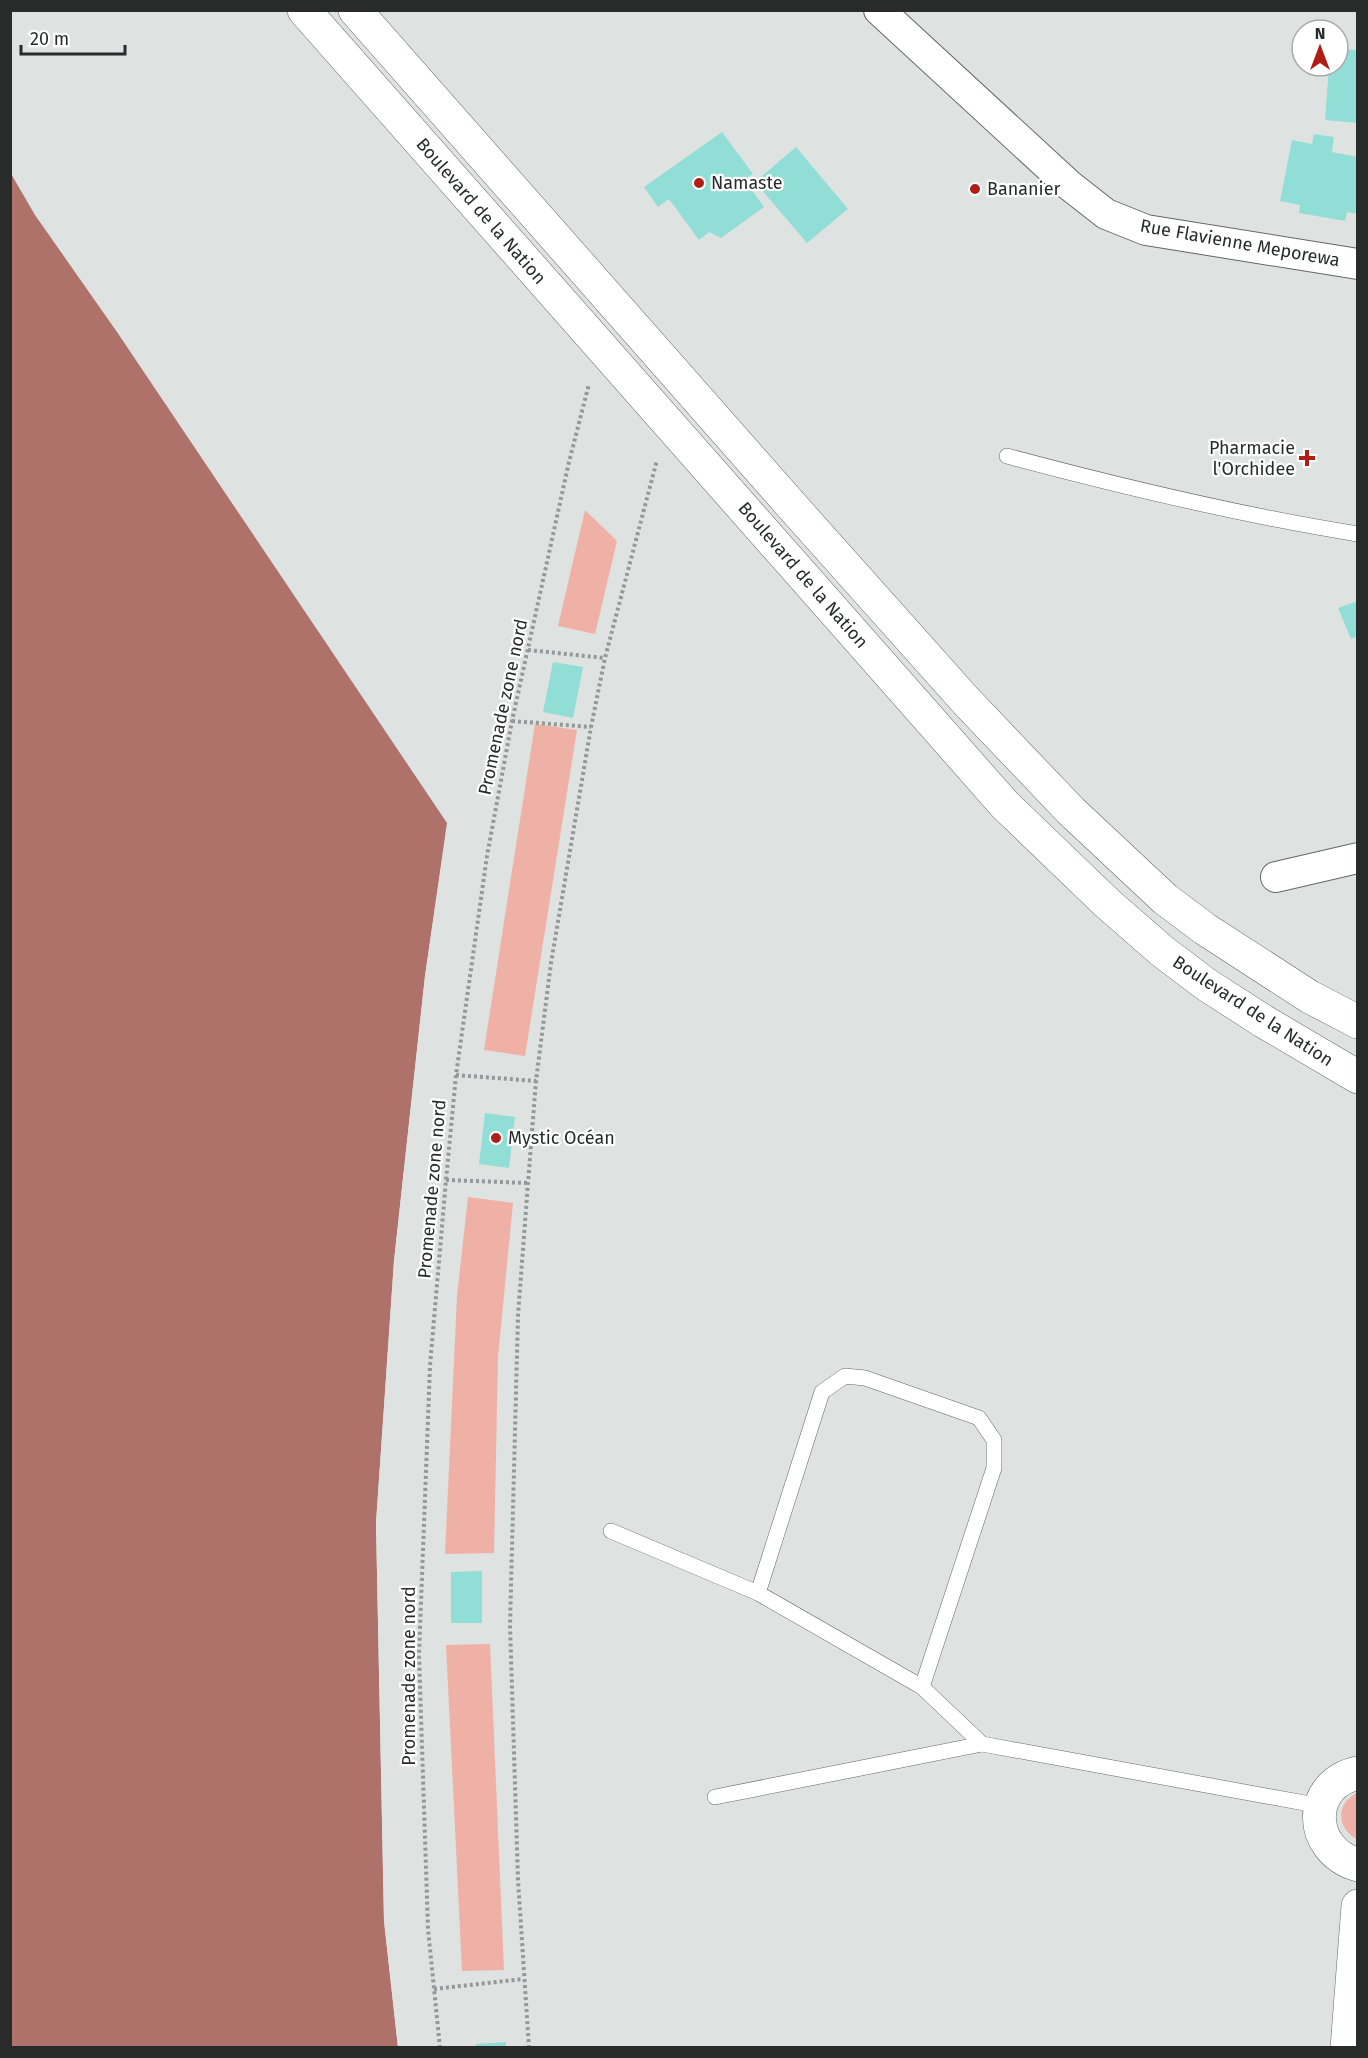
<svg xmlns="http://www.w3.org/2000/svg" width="1368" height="2058" viewBox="0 0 1368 2058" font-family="'Fira Sans',sans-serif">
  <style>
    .green { fill: #efb0a6 }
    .water { fill: #ae726a }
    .pier { fill: #dee3e2 }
    .building { fill: #91ded6 }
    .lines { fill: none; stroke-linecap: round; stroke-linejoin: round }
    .service-casing { stroke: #636867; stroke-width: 16 }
    .minor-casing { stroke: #636867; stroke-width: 32 }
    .secondary-casing { stroke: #636867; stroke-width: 34 }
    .primary-casing { stroke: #636867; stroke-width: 34 }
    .path { stroke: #959898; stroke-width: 4; stroke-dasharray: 3 3; stroke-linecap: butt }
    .service { stroke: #fff; stroke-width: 15 }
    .minor { stroke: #fff; stroke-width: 30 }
    .secondary { stroke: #fff; stroke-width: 33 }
    .primary { stroke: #fff; stroke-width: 33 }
    .poi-dot { fill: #af1f18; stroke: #fff; stroke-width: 2 }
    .labels { text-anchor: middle; stroke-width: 4.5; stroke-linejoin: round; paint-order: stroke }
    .poi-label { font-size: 18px; fill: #292b2b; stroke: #fff; text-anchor: start }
    .street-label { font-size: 18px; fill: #292b2b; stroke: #fff }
  </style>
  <rect width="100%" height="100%" fill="#dee3e2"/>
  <g class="green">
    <path d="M585 510 617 541 595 634 558 626Z"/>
    <path d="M535 724 577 730 525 1056 484 1050Z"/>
    <path d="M468 1197 513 1203 498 1357 494 1553 445 1554 457 1296Z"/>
    <path d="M490 1644 504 1970 462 1971 446 1645Z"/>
    <path d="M1357 1793V1839C1336 1829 1336 1802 1357 1793Z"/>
  </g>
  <path class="water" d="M10 172 35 215 117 332 447 823 425 976 394 1261 376 1523 384 1921 398 2047H11Z"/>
  <path class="pier" d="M448 819 450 823 428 976 397 1261 379 1523 387 1921 401 2047 398 2048 384 1921 376 1523 394 1261 425 976Z"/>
  <g class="building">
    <path d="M1338 49 1358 50V123L1325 120 1329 66H1338Z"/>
    <path d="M722 132 753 174 744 179 764 207 721 238 709 232 699 240 669 199 658 207 644 187Z"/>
    <path d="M1314 134 1334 137 1332 152 1358 157V214L1347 212 1345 221 1299 213 1300 205 1280 201 1292 140 1312 144Z"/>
    <path d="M796 147 848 209 807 243 755 182Z"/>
    <path d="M1358 601V636L1351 639 1338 608Z"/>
    <path d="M553 662 583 667 573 718 543 712Z"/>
    <path d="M485 1113 515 1117 509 1168 479 1164Z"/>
    <path d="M482 1571V1623H451V1572Z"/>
    <path d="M506 2042V2048H476V2044Z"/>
  </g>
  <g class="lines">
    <defs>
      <g id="service">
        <path d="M1007 456C1123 487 1239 515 1358 534"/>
        <path d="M611 1531 758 1593 922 1687 982 1744 1321 1806"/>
        <path d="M758 1593 822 1392 845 1376 865 1378 979 1418 994 1440V1468L922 1687"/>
        <path d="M715 1797 982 1744"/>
      </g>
      <g id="minor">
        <path d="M879 10 1069 185 1106 214 1146 230 1358 264"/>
        <path d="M1276 877 1358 858"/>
      </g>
      <g id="secondary">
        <path d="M1358 1773C1306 1784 1307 1850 1358 1865"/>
        <path d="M1347 2048 1358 1906"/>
      </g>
      <g id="primary">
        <path d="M304 10 1005 805 1107 903 1162 951 1207 985 1263 1021 1358 1077"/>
        <path d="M355 10 792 506 967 702 1071 811 1165 899 1205 929 1310 997 1358 1022"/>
      </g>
    </defs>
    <use href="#service" class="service-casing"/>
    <use href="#minor" class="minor-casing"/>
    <use href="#secondary" class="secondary-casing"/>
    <use href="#primary" class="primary-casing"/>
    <g class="path">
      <path d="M528 650 605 658"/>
      <path d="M512 721 591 727"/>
      <path d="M456 1075 536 1081"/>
      <path d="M446 1180 528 1183"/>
      <path d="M434 1989 523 1979"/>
      <path d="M440 2048 428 1929 419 1655 430 1366 446 1180 456 1075 487 856 512 721 569 462 589 384"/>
      <path d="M529 2048 518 1880 510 1625 518 1315 528 1183 536 1081 551 963 591 727 605 658 657 460"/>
    </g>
    <use href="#service" class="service"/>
    <use href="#minor" class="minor"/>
    <use href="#secondary" class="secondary"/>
    <use href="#primary" class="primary"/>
  </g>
  <g class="poi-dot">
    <circle cx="699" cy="183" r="6"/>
    <circle cx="975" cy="189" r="6"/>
    <path d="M1304 449h6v6h6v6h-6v6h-6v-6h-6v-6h6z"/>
    <circle cx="496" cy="1138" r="6"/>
  </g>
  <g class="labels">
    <g class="poi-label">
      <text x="711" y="189">Namaste</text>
      <text x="987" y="195">Bananier</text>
      <text x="1295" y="454" text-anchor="end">Pharmacie<tspan x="1295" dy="21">l'Orchidee</tspan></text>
      <text x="508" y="1144">Mystic Océan</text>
    </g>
    <g class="street-label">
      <text transform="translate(481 211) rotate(49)" y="6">Boulevard de la Nation</text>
      <text transform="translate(1240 243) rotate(10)" y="6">Rue Flavienne Meporewa</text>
      <text transform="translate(803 575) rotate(49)" y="6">Boulevard de la Nation</text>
      <text transform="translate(503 707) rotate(-78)" y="6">Promenade zone nord</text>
      <text transform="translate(1253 1011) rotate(33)" y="6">Boulevard de la Nation</text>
      <text transform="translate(432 1189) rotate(-85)" y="6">Promenade zone nord</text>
      <text transform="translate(409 1676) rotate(-90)" y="6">Promenade zone nord</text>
    </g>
  </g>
  <rect width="1368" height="2058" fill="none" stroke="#292b2b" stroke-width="24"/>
  <g transform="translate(1320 48)"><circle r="28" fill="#ffffff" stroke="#a9aaaa" stroke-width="1.5"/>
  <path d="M0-4.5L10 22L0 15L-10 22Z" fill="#af1f18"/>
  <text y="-9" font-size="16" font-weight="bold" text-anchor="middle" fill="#292b2b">N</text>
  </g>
  <path d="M21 45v9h104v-9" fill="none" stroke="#292b2b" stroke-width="3"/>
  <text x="30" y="45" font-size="18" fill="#292b2b" stroke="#ffffff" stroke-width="4.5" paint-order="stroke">20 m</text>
</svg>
